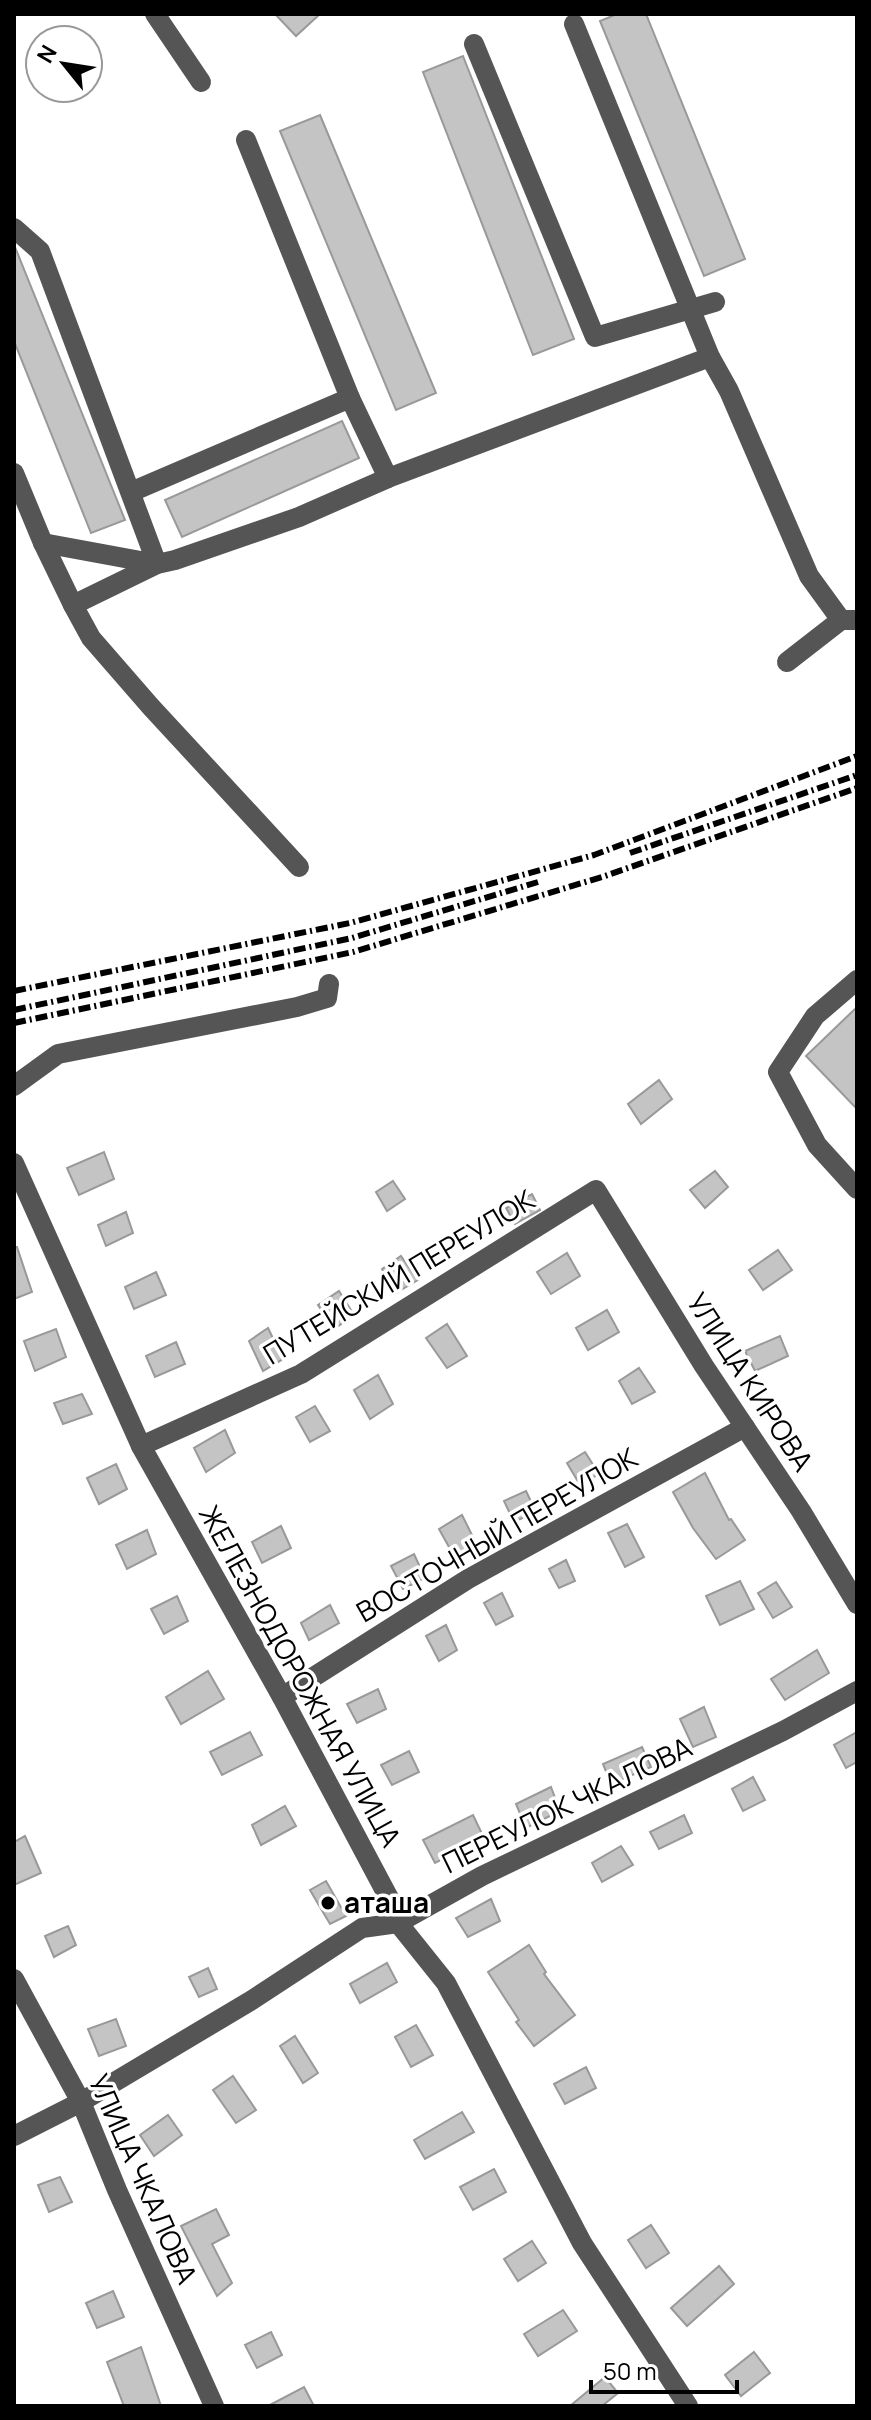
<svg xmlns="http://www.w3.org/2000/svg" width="871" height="2420" viewBox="0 0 871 2420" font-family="Manrope,sans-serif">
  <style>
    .building { fill: #c4c4c4; stroke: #999; stroke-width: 2 }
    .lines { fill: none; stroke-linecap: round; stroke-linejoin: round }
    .minor { stroke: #555; stroke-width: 20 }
    .rail { stroke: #000; stroke-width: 6; stroke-dasharray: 12 4 2 4; stroke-linecap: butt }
    .poi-dot { fill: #000; stroke: #fff; stroke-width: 3 }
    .labels { text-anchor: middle; stroke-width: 7; stroke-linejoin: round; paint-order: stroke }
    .street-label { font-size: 28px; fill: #000; stroke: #fff }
    .poi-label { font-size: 28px; font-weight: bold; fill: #000; stroke: #fff; text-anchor: start }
  </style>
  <rect width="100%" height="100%" fill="#fff"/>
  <g class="building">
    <path d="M275 14H320L296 36Z"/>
    <path d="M617 14H646L745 259 704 276 600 21Z"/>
    <path d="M463 56 574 339 533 355 423 72Z"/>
    <path d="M320 115 436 393 396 410 280 131Z"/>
    <path d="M15 247 125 520 91 533 14 341Z"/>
    <path d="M342 421 359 458 182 537 165 500Z"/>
    <path d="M857 1007V1109L806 1056Z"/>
    <path d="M659 1080 672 1099 641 1124 628 1104Z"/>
    <path d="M104 1152 114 1179 79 1195 67 1168Z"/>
    <path d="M715 1171 728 1187 705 1208 690 1190Z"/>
    <path d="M393 1181 405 1199 387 1211 376 1192Z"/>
    <path d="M532 1194 540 1210 515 1224 506 1208Z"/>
    <path d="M126 1212 133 1233 106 1246 98 1225Z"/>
    <path d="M14 1247H17L32 1292 14 1299Z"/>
    <path d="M778 1250 792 1270 763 1290 749 1270Z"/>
    <path d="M567 1253 580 1276 551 1294 537 1272Z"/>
    <path d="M401 1256 418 1280 396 1293 382 1269Z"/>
    <path d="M156 1272 166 1295 134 1309 125 1287Z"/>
    <path d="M339 1291 354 1315 334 1329 318 1305Z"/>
    <path d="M607 1310 619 1332 588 1350 576 1328Z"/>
    <path d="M447 1324 467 1356 447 1368 426 1338Z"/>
    <path d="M268 1328 283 1359 263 1371 249 1341Z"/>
    <path d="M56 1329 66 1357 35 1371 24 1341Z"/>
    <path d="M780 1336 788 1356 755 1371 745 1351Z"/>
    <path d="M176 1342 185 1364 155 1377 146 1356Z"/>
    <path d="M639 1368 655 1392 632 1404 619 1381Z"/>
    <path d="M378 1375 393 1404 370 1419 354 1390Z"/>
    <path d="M82 1394 92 1414 63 1424 54 1403Z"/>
    <path d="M315 1406 330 1431 310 1442 296 1417Z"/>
    <path d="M225 1430 235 1453 206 1472 194 1448Z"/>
    <path d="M585 1452 599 1474 580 1485 567 1463Z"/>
    <path d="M116 1464 127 1489 99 1504 87 1478Z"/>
    <path d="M705 1473 729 1520 731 1519 745 1540 716 1559 693 1528 673 1492Z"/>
    <path d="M526 1491 536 1512 514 1522 504 1501Z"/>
    <path d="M462 1515 477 1545 454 1556 439 1529Z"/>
    <path d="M627 1524 644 1557 625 1567 608 1533Z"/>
    <path d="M281 1526 291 1548 262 1563 252 1542Z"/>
    <path d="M147 1530 156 1554 127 1569 116 1545Z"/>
    <path d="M414 1554 425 1578 403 1589 391 1566Z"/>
    <path d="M566 1560 575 1581 559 1588 549 1569Z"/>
    <path d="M740 1581 754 1609 720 1625 706 1596Z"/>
    <path d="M776 1582 792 1607 773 1618 758 1593Z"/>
    <path d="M502 1593 513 1616 496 1625 484 1603Z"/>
    <path d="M177 1596 188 1621 164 1634 151 1609Z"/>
    <path d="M330 1605 339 1623 309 1640 301 1623Z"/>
    <path d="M446 1625 457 1650 439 1661 426 1636Z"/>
    <path d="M817 1650 829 1673 785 1700 771 1679Z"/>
    <path d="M208 1671 224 1699 181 1724 166 1697Z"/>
    <path d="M378 1689 386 1709 357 1723 347 1704Z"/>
    <path d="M704 1707 716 1737 693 1747 680 1719Z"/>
    <path d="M250 1732 262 1755 222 1775 210 1752Z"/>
    <path d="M857 1732V1762L846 1768 834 1745Z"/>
    <path d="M642 1747 651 1767 611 1784 603 1764Z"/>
    <path d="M409 1751 419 1772 392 1785 381 1765Z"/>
    <path d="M753 1777 765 1800 743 1811 732 1789Z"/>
    <path d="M551 1787 560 1811 526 1828 516 1804Z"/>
    <path d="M285 1806 296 1826 261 1845 252 1825Z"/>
    <path d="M473 1815 484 1838 435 1863 423 1840Z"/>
    <path d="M684 1815 692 1833 659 1849 650 1832Z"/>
    <path d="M25 1836 41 1873 14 1885V1842Z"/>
    <path d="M621 1846 633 1865 602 1882 592 1863Z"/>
    <path d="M326 1881 346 1916 330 1924 310 1890Z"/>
    <path d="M491 1899 500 1921 468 1937 456 1918Z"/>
    <path d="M68 1926 76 1945 54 1957 45 1936Z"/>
    <path d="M529 1945 546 1972 544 1974 575 2015 534 2046 516 2022 519 2020 488 1972Z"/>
    <path d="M387 1963 397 1982 360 2003 350 1984Z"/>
    <path d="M208 1968 217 1989 199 1997 189 1977Z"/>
    <path d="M116 2019 126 2046 99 2056 88 2029Z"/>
    <path d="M416 2025 433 2055 411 2067 395 2037Z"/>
    <path d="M295 2036 318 2073 303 2083 280 2046Z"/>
    <path d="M586 2067 596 2088 565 2104 554 2084Z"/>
    <path d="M233 2076 256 2110 236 2123 213 2090Z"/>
    <path d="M462 2112 474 2132 425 2159 414 2140Z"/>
    <path d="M168 2115 182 2135 154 2156 140 2135Z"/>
    <path d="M494 2169 506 2192 473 2210 460 2187Z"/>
    <path d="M60 2177 72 2202 49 2212 38 2185Z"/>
    <path d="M216 2209 229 2235 212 2244 232 2283 217 2296 181 2226Z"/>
    <path d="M651 2225 669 2253 646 2268 628 2240Z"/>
    <path d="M532 2241 546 2263 518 2281 504 2259Z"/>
    <path d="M719 2266 734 2284 687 2326 671 2308Z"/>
    <path d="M113 2291 124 2317 97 2328 86 2303Z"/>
    <path d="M563 2310 577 2331 538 2356 524 2334Z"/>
    <path d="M271 2332 282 2355 257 2368 245 2345Z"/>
    <path d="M141 2347 161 2406H124L107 2362Z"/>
    <path d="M754 2352 770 2373 741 2396 725 2375Z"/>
    <path d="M605 2377 618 2393 602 2406H570Z"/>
    <path d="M304 2387 314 2406H268Z"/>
  </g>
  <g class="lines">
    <g class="minor">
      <path d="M155 14 201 82"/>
      <path d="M574 24 710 357 729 391 809 576 841 620"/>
      <path d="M474 44 595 337 715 302"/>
      <path d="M246 140 350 398 388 478"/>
      <path d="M14 228 40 251 157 564 43 543"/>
      <path d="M14 473 43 543 73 605 157 564 175 560 299 517 388 478 710 357"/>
      <path d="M131 492 350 398"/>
      <path d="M73 605 91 638 151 707 299 867"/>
      <path d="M787 662 841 620H857"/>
      <path d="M857 980 815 1016 778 1072 817 1145 857 1189"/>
      <path d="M14 1086 58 1054 297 1007 327 998 329 984"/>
      <path d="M14 1163 141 1446 282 1697 391 1902 398 1923 446 1983 582 2243 688 2406"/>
      <path d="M141 1446 301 1374 596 1190 704 1366 801 1511 857 1604"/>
      <path d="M282 1697 468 1579 745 1427"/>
      <path d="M14 1979 81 2102 117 2190 214 2406"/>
      <path d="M14 2136 81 2102 252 2000 362 1928 398 1923 482 1876 783 1731 857 1691"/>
    </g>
    <g class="rail">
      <path d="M630 853 857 775"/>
      <path d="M14 991 350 923 594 855 857 756"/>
      <path d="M14 1010 352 938 538 882"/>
      <path d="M14 1023 353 952 602 877 857 788"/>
    </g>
  </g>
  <circle class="poi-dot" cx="328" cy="1903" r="8"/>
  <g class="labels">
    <g class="street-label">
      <text transform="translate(399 1277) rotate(-31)" y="10">ПУТЕЙСКИЙ ПЕРЕУЛОК</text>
      <text transform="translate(750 1382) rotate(57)" y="10">УЛИЦА КИРОВА</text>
      <text transform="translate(497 1535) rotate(-30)" y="10">ВОСТОЧНЫЙ ПЕРЕУЛОК</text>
      <text transform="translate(300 1676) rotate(61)" y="10">ЖЕЛЕЗНОДОРОЖНАЯ УЛИЦА</text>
      <text transform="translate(567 1805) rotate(-26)" y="10">ПЕРЕУЛОК ЧКАЛОВА</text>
      <text transform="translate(143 2179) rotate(66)" y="10">УЛИЦА ЧКАЛОВА</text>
    </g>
    <g class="poi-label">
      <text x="344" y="1913">аташа</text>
    </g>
  </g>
  <rect width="871" height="2420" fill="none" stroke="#000000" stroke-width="32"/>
  <g transform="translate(64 64) rotate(300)"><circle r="38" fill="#ffffff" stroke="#999999" stroke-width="2"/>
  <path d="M0-6L14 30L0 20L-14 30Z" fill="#000000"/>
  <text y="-12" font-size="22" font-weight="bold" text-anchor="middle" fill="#000000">N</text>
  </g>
  <path d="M591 2380v12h146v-12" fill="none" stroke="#000000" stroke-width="4"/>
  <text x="603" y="2380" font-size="24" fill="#000000" stroke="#ffffff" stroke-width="6" paint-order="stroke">50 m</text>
</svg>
